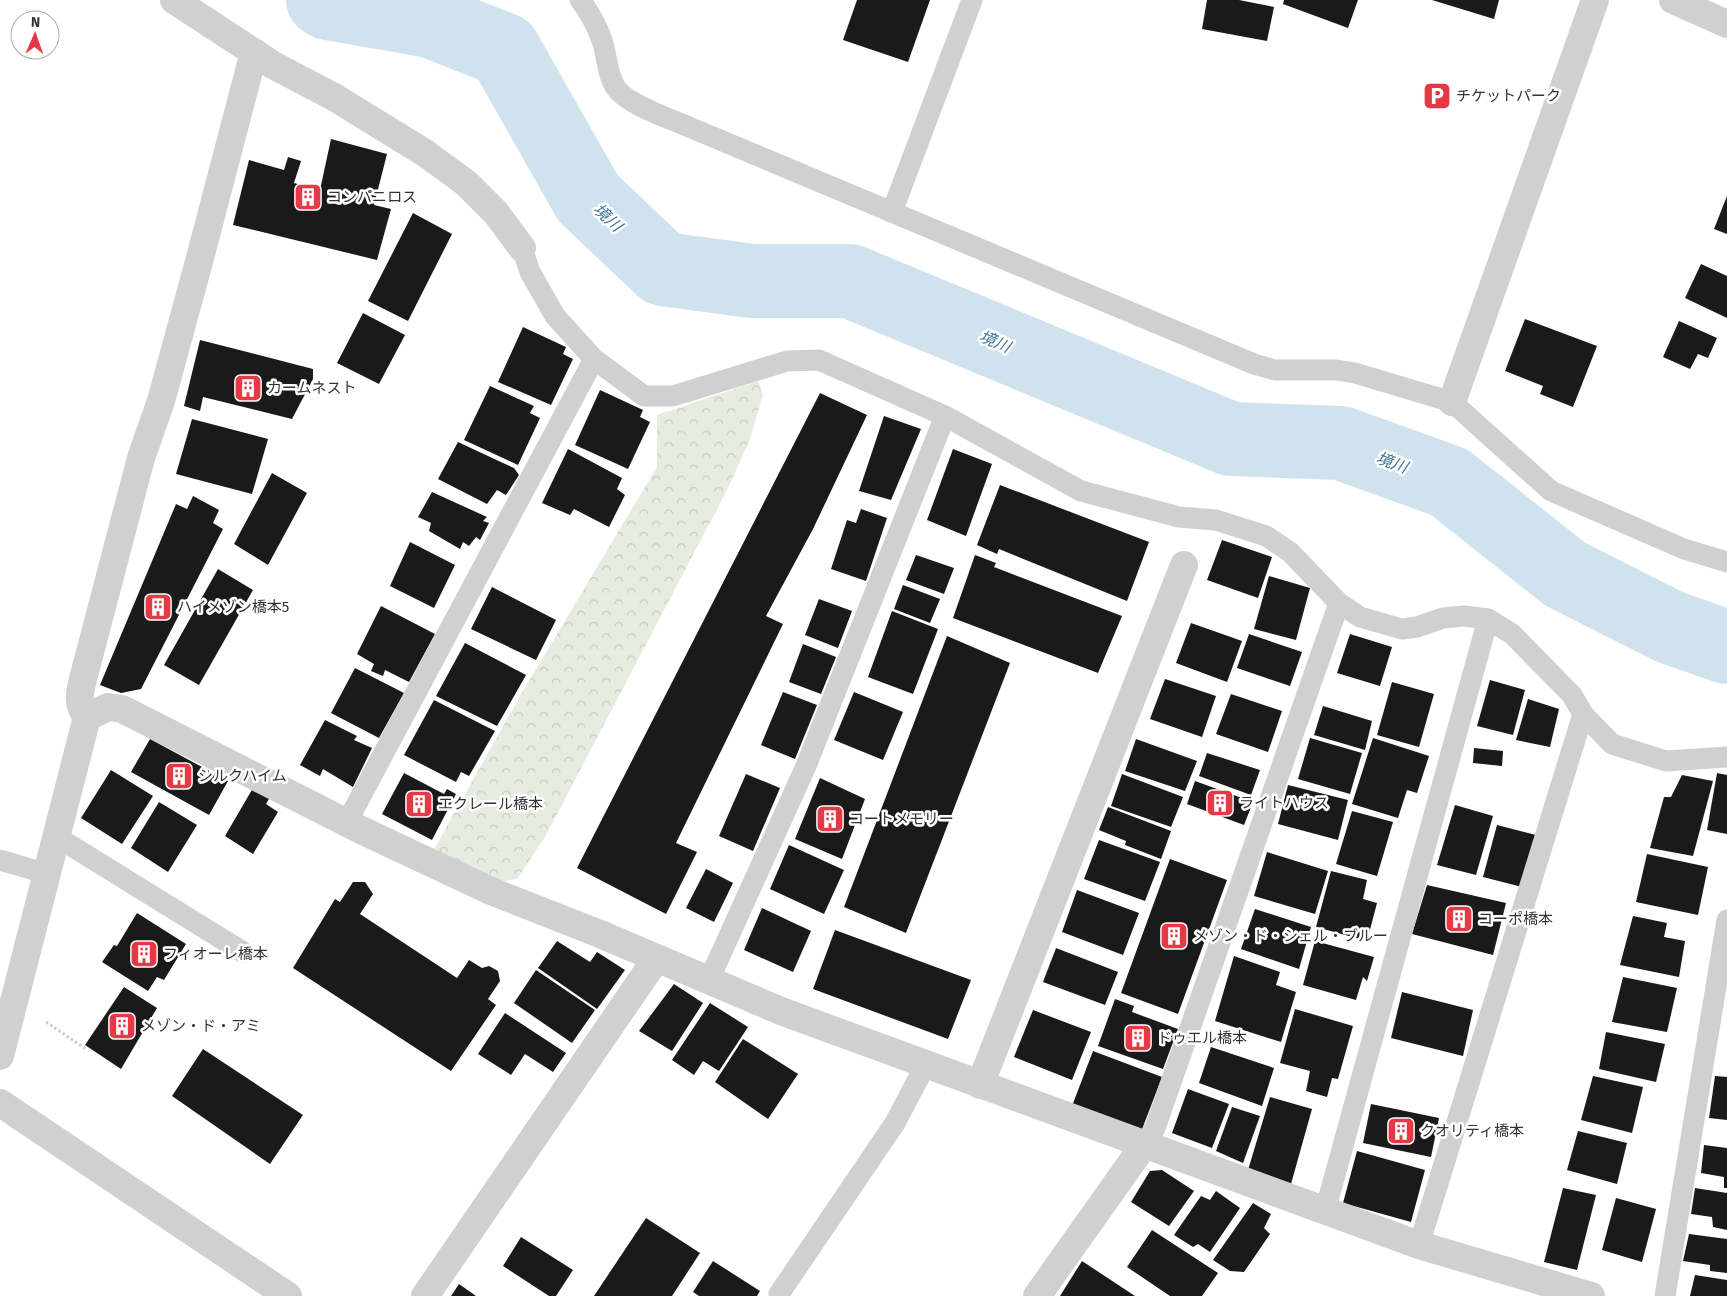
<svg xmlns="http://www.w3.org/2000/svg" width="1727" height="1296" viewBox="0 0 1727 1296" font-family="'Fira Sans','Noto Sans JP',sans-serif">
  <style>
    .park { fill: url(#park-crowns) }
    .lines { fill: none; stroke-linecap: round; stroke-linejoin: round }
    .river { stroke: #cfe2ee; stroke-width: 74 }
    .building { fill: #1a1a1a }
    .path { stroke: #cdcdcd; stroke-width: 3; stroke-dasharray: 2.5 2.5; stroke-linecap: butt }
    .service { stroke: #d0d0d0; stroke-width: 21 }
    .minor { stroke: #d0d0d0; stroke-width: 28 }
    .labels { text-anchor: middle; stroke-width: 5; stroke-linejoin: round; paint-order: stroke }
    .poi-label { font-size: 15px; fill: #333; stroke: #fff; text-anchor: start }
    .water-label { font-size: 16px; font-style: italic; fill: #3f7597; stroke: #fff }
  </style>
  <defs>
    <pattern id="park-crowns" width="20" height="18" patternUnits="userSpaceOnUse" patternTransform="scale(1.25)"><rect width="20" height="18" fill="#e6ecdf"/><path d="M2 6a3 3 0 1 1 6 0M12 15a3 3 0 1 1 6 0" fill="none" stroke="#c6cbc0"/></pattern>
  </defs>
  <rect width="100%" height="100%" fill="#fff"/>
  <path class="park" d="M758 381 763 395 749 442 727 490 545 837 517 879 502 881 434 849 523 691 657 467V415Z"/>
  <g class="lines">
    <path class="river" d="M323 0 328 3 431 21 504 50 588 198 663 269 752 281H850L1231 439 1341 443 1449 482 1565 574 1670 627 1727 647"/>
  </g>
  <g class="building">
    <path d="M857 0H930L908 62 843 40Z"/>
    <path d="M1207 0H1239L1274 7 1267 41 1202 29Z"/>
    <path d="M1284 0H1358L1348 28 1283 4Z"/>
    <path d="M1432 0H1499L1494 19Z"/>
    <path d="M331 139 387 154 374 205 391 209 377 260 233 225 249 160 284 170 288 157 301 161 294 183 320 190Z"/>
    <path d="M1727 196V234L1714 229Z"/>
    <path d="M413 213 452 234 408 321 368 301Z"/>
    <path d="M1701 264 1727 276V318L1685 298Z"/>
    <path d="M363 313 405 335 379 384 337 363Z"/>
    <path d="M1525 319 1597 346 1573 407 1540 394 1543 386 1505 371Z"/>
    <path d="M1679 321 1717 338 1708 358 1698 354 1690 369 1663 357Z"/>
    <path d="M523 327 566 347 563 354 573 359 551 405 498 382Z"/>
    <path d="M200 340 313 369V379L292 419 203 397 200 411 184 406Z"/>
    <path d="M490 386 534 406 530 413 540 418 518 465 464 440Z"/>
    <path d="M600 390 643 410 640 417 650 422 628 469 575 445Z"/>
    <path d="M820 393 867 415 813 529 766 616 783 624 676 843 697 852 666 914 577 868Z"/>
    <path d="M884 416 921 429 891 500 859 491Z"/>
    <path d="M192 419 268 439 252 494 176 474Z"/>
    <path d="M458 442 514 468 519 475 506 495 497 490 487 504 438 479Z"/>
    <path d="M568 449 622 478 617 489 625 495 609 527 574 509 570 515 542 503Z"/>
    <path d="M953 449 992 464 966 536 927 520Z"/>
    <path d="M272 473 307 493 268 565 234 544Z"/>
    <path d="M1000 485 1149 542 1127 601 999 549 997 554 977 545Z"/>
    <path d="M432 492 487 517 483 521 489 523 480 540 476 537 469 546 463 542 460 549 429 531 431 523 418 517Z"/>
    <path d="M193 496 219 510 213 523 223 529 141 689 121 693 100 685 176 504 187 509Z"/>
    <path d="M861 509 887 518 866 581 831 569 847 520 856 523Z"/>
    <path d="M1222 540 1272 557 1258 598 1207 580Z"/>
    <path d="M410 542 455 565 434 608 390 586Z"/>
    <path d="M916 555 954 568 944 594 906 580Z"/>
    <path d="M975 555 996 563 994 567 1122 616 1098 673 953 618Z"/>
    <path d="M218 569 253 590 199 685 164 665Z"/>
    <path d="M1269 576 1310 588 1296 640 1254 629Z"/>
    <path d="M903 585 940 599 930 623 894 609Z"/>
    <path d="M492 587 556 620 536 660 471 629Z"/>
    <path d="M819 599 852 611 838 648 805 635Z"/>
    <path d="M381 606 435 634 409 682 385 670 383 676 371 671 374 664 357 654Z"/>
    <path d="M892 611 938 629 913 694 868 677Z"/>
    <path d="M1191 623 1242 641 1227 682 1176 663Z"/>
    <path d="M1249 634 1302 652 1290 686 1237 668Z"/>
    <path d="M1350 634 1392 647 1380 686 1337 673Z"/>
    <path d="M947 636 1010 663 906 933 844 907Z"/>
    <path d="M465 643 526 675 497 726 436 696Z"/>
    <path d="M803 644 836 657 821 694 789 682Z"/>
    <path d="M355 668 404 693 379 738 331 713Z"/>
    <path d="M1165 679 1216 696 1202 737 1150 719Z"/>
    <path d="M1490 680 1525 690 1513 735 1477 726Z"/>
    <path d="M1392 682 1434 694 1419 747 1377 735Z"/>
    <path d="M783 692 817 705 795 759 761 745Z"/>
    <path d="M854 692 903 712 883 760 834 740Z"/>
    <path d="M1231 694 1282 711 1268 752 1216 734Z"/>
    <path d="M1528 699 1559 709 1550 747 1516 740Z"/>
    <path d="M434 700 495 731 469 776 461 772 456 782 404 755Z"/>
    <path d="M1323 706 1372 721 1365 750 1314 735Z"/>
    <path d="M325 720 357 736 354 740 372 748 353 787 323 769 320 776 300 765Z"/>
    <path d="M1310 738 1362 753 1350 794 1298 779Z"/>
    <path d="M1373 738 1429 756 1417 793 1407 790 1398 818 1352 804Z"/>
    <path d="M150 739 228 781 209 815 131 772Z"/>
    <path d="M1136 739 1197 761 1185 791 1125 771Z"/>
    <path d="M1474 748 1503 751 1502 766 1473 763Z"/>
    <path d="M1207 753 1260 770 1251 795 1199 776Z"/>
    <path d="M111 770 153 796 122 844 81 818Z"/>
    <path d="M404 773 444 794 447 789 456 794 432 840 382 814Z"/>
    <path d="M1717 773 1727 775V834L1707 830Z"/>
    <path d="M746 774 780 788 753 851 719 836Z"/>
    <path d="M1122 774 1183 797 1171 827 1111 806Z"/>
    <path d="M1682 775 1713 781 1693 856 1650 848 1664 797H1671Z"/>
    <path d="M820 778 865 799 842 859 795 839Z"/>
    <path d="M1195 781 1253 802 1244 825 1187 804Z"/>
    <path d="M1288 785 1348 800 1338 840 1278 824Z"/>
    <path d="M253 788 270 797 266 804 278 812 253 854 225 836Z"/>
    <path d="M159 802 197 825 168 872 131 848Z"/>
    <path d="M1455 805 1493 816 1476 875 1437 865Z"/>
    <path d="M1108 807 1171 831 1161 859 1125 845 1126 841 1099 830Z"/>
    <path d="M1352 811 1393 822 1377 876 1336 864Z"/>
    <path d="M1497 825 1536 835 1522 887 1483 877Z"/>
    <path d="M1099 840 1160 862 1145 901 1084 879Z"/>
    <path d="M789 845 844 870 824 914 770 889Z"/>
    <path d="M1267 852 1328 871 1315 914 1254 896Z"/>
    <path d="M1647 854 1708 867 1698 915 1636 902Z"/>
    <path d="M1170 859 1227 880 1178 1014 1121 993Z"/>
    <path d="M706 869 733 883 714 922 686 908Z"/>
    <path d="M1331 871 1367 880 1363 899 1377 903 1367 941 1316 927Z"/>
    <path d="M353 882H365L373 894 360 914 457 978 469 960 482 968 489 966 498 971 500 981 488 999 496 1005 451 1071 293 968 335 899 340 902Z"/>
    <path d="M1427 885 1506 903 1493 955 1412 934Z"/>
    <path d="M1077 890 1139 913 1123 955 1062 932Z"/>
    <path d="M762 908 811 931 793 972 744 950Z"/>
    <path d="M1255 909 1311 927 1299 969 1241 949Z"/>
    <path d="M137 913 186 944 164 980 157 977 148 991 102 962 114 945 117 946Z"/>
    <path d="M1633 916 1667 923 1664 937 1685 941 1679 977 1620 965Z"/>
    <path d="M835 930 971 980 948 1039 813 989Z"/>
    <path d="M557 941 590 962 597 952 625 970 597 1009 538 968Z"/>
    <path d="M1315 941 1374 957 1367 981 1363 977 1356 1000 1303 985Z"/>
    <path d="M1056 948 1118 972 1105 1005 1043 982Z"/>
    <path d="M1234 956 1280 972 1276 985 1296 992 1281 1042 1215 1021Z"/>
    <path d="M536 970 595 1010 572 1043 514 1003Z"/>
    <path d="M1623 977 1677 988 1667 1032 1612 1022Z"/>
    <path d="M674 984 703 1003 672 1051 639 1031Z"/>
    <path d="M124 987 157 1008 121 1069 85 1045Z"/>
    <path d="M1402 992 1473 1010 1463 1056 1391 1038Z"/>
    <path d="M1115 999 1134 1006 1132 1012 1178 1029 1163 1069 1098 1046Z"/>
    <path d="M710 1003 748 1027 719 1071 703 1061 694 1075 672 1060Z"/>
    <path d="M1295 1009 1353 1026 1338 1079 1332 1078 1327 1097 1306 1091 1310 1071 1280 1063Z"/>
    <path d="M1033 1010 1091 1032 1072 1080 1014 1057Z"/>
    <path d="M505 1013 566 1053 553 1072 525 1054 511 1075 478 1054Z"/>
    <path d="M1606 1032 1665 1044 1656 1082 1599 1069Z"/>
    <path d="M743 1039 798 1074 768 1119 715 1082Z"/>
    <path d="M1211 1047 1274 1068 1262 1106 1199 1083Z"/>
    <path d="M203 1049 303 1115 270 1164 172 1096Z"/>
    <path d="M1093 1051 1162 1077 1141 1132 1072 1106Z"/>
    <path d="M1593 1076 1643 1087 1632 1133 1581 1120Z"/>
    <path d="M1715 1076 1727 1077V1120L1709 1118Z"/>
    <path d="M1188 1089 1229 1104 1212 1148 1172 1133Z"/>
    <path d="M1270 1097 1312 1109 1291 1184 1248 1170Z"/>
    <path d="M1371 1104 1439 1118 1431 1157 1363 1143Z"/>
    <path d="M1232 1107 1260 1116 1243 1163 1216 1151Z"/>
    <path d="M1578 1131 1627 1143 1617 1184 1567 1170Z"/>
    <path d="M1704 1145 1727 1148V1188H1724V1177L1701 1173Z"/>
    <path d="M1357 1151 1425 1170 1411 1222 1343 1203Z"/>
    <path d="M1162 1170 1194 1191 1169 1226 1131 1202 1150 1171Z"/>
    <path d="M1563 1188 1596 1195 1577 1270 1544 1262Z"/>
    <path d="M1695 1188 1727 1193V1230L1713 1227 1712 1217 1691 1214Z"/>
    <path d="M1216 1191 1240 1208 1210 1252 1198 1244 1193 1247 1174 1235 1201 1196 1210 1200Z"/>
    <path d="M1616 1198 1656 1209 1642 1262 1602 1250Z"/>
    <path d="M1253 1203 1271 1214 1264 1228 1270 1234 1244 1272 1230 1271 1213 1260Z"/>
    <path d="M646 1218 700 1253 672 1296H594Z"/>
    <path d="M1152 1230 1218 1273 1202 1296H1170L1127 1267Z"/>
    <path d="M1689 1234 1727 1239V1273L1710 1271V1265L1683 1261Z"/>
    <path d="M521 1237 573 1270 556 1296H549L503 1266Z"/>
    <path d="M713 1261 760 1291 757 1296H699L693 1292Z"/>
    <path d="M1082 1261 1135 1296H1060Z"/>
    <path d="M1695 1275 1727 1280V1296H1690Z"/>
    <path d="M459 1284 476 1296H451Z"/>
  </g>
  <g class="lines">
    <path class="path" d="M46 1022 86 1049"/>
    <g class="service">
      <path d="M580 0C590 12 600 32 604 47 607 60 608 76 616 88 626 104 671 119 689 127L1254 364 1275 370H1337L1355 373 1452 402 1551 491 1684 549 1727 562"/>
      <path d="M892 212 972 0"/>
      <path d="M522 248 530 272 555 316 594 359 644 396H673L787 361 819 360 945 416 1081 491 1179 517 1216 520 1266 536 1290 552 1339 603 1360 617 1402 629 1417 627 1443 618 1464 616 1488 619 1512 634 1572 695 1583 714 1612 744 1666 761 1727 757"/>
      <path d="M347 822 594 359"/>
      <path d="M57 837 243 952"/>
      <path d="M0 860 48 874"/>
      <path d="M709 980 806 766 945 416"/>
      <path d="M1144 1145 1155 1128 1339 603"/>
      <path d="M1325 1211 1488 619"/>
      <path d="M1419 1245 1583 714"/>
      <path d="M779 1294 895 1123 926 1064"/>
      <path d="M1665 1296 1727 920"/>
    </g>
    <g class="minor">
      <path d="M174 0 273 65 334 97 425 153 466 183 496 213 522 248"/>
      <path d="M1673 0 1727 24"/>
      <path d="M1452 402 1595 0"/>
      <path d="M87 717 108 707 122 709 361 830 491 891 600 934 781 1011 1419 1245 1591 1296"/>
      <path d="M0 1056 87 717C77 704 79 695 83 679L141 458 161 401 200 258 254 52"/>
      <path d="M980 1085 1184 565"/>
      <path d="M0 1103 288 1296"/>
      <path d="M425 1296 656 959"/>
      <path d="M1037 1296 1144 1145"/>
    </g>
  </g>
  <defs>
    <symbol id="parking-square" viewBox="-11 -11 22 22"><rect x="-9" y="-9" width="18" height="18" rx="4" fill="#e63946" stroke="#fff"/><path d="M-3.5-5.5H1a3.5 3.5 0 0 1 0 7H-1V5.5H-3.5ZM-1-3.4V-.6H.8a1.4 1.4 0 0 0 0-2.8Z" fill="#fff"/></symbol>
    <symbol id="building-square" viewBox="-11 -11 22 22"><rect x="-9" y="-9" width="18" height="18" rx="4" fill="#e63946" stroke="#fff"/><path d="M-4-6H4V6H1V3H-1V6H-4ZM-2.5-4.3h1.7v1.8h-1.7ZM.8-4.3h1.7v1.8H.8ZM-2.5-1h1.7V.8h-1.7ZM.8-1h1.7V.8H.8Z" fill="#fff"/></symbol>
  </defs>
  <g fill-rule="evenodd">
    <use href="#parking-square" x="1421" y="80" width="32" height="32"/>
    <use href="#building-square" x="292" y="181" width="32" height="32"/>
    <use href="#building-square" x="232" y="372" width="32" height="32"/>
    <use href="#building-square" x="142" y="591" width="32" height="32"/>
    <use href="#building-square" x="163" y="760" width="32" height="32"/>
    <use href="#building-square" x="1204" y="787" width="32" height="32"/>
    <use href="#building-square" x="403" y="788" width="32" height="32"/>
    <use href="#building-square" x="814" y="803" width="32" height="32"/>
    <use href="#building-square" x="1443" y="903" width="32" height="32"/>
    <use href="#building-square" x="1158" y="920" width="32" height="32"/>
    <use href="#building-square" x="128" y="938" width="32" height="32"/>
    <use href="#building-square" x="106" y="1010" width="32" height="32"/>
    <use href="#building-square" x="1122" y="1022" width="32" height="32"/>
    <use href="#building-square" x="1385" y="1115" width="32" height="32"/>
  </g>
  <g class="labels">
    <g class="poi-label">
      <text x="1456" y="101">チケットパーク</text>
      <text x="327" y="202">コンパニロス</text>
      <text x="267" y="393">カームネスト</text>
      <text x="177" y="612">ハイメゾン橋本5</text>
      <text x="198" y="781">シルクハイム</text>
      <text x="1239" y="808">ライトハウス</text>
      <text x="438" y="809">エクレール橋本</text>
      <text x="849" y="824">コートメモリー</text>
      <text x="1478" y="924">コーポ橋本</text>
      <text x="1193" y="941">メゾン・ド・シェル・ブルー</text>
      <text x="163" y="959">フィオーレ橋本</text>
      <text x="141" y="1031">メゾン・ド・アミ</text>
      <text x="1157" y="1043">ドゥエル橋本</text>
      <text x="1420" y="1136">クオリティ橋本</text>
    </g>
    <g class="water-label">
      <text transform="translate(608 217) rotate(43)" y="6">境川</text>
      <text transform="translate(995 341) rotate(23)" y="6">境川</text>
      <text transform="translate(1392 462) rotate(20)" y="6">境川</text>
    </g>
  </g>
  <g transform="translate(35 35) rotate(2)"><circle r="24" fill="#ffffff" stroke="#adadad"/>
  <path d="M0-4L9 19L0 12L-9 19Z" fill="#e63946"/>
  <text y="-8" font-size="14" font-weight="bold" text-anchor="middle" fill="#333333">N</text>
  </g>
</svg>
